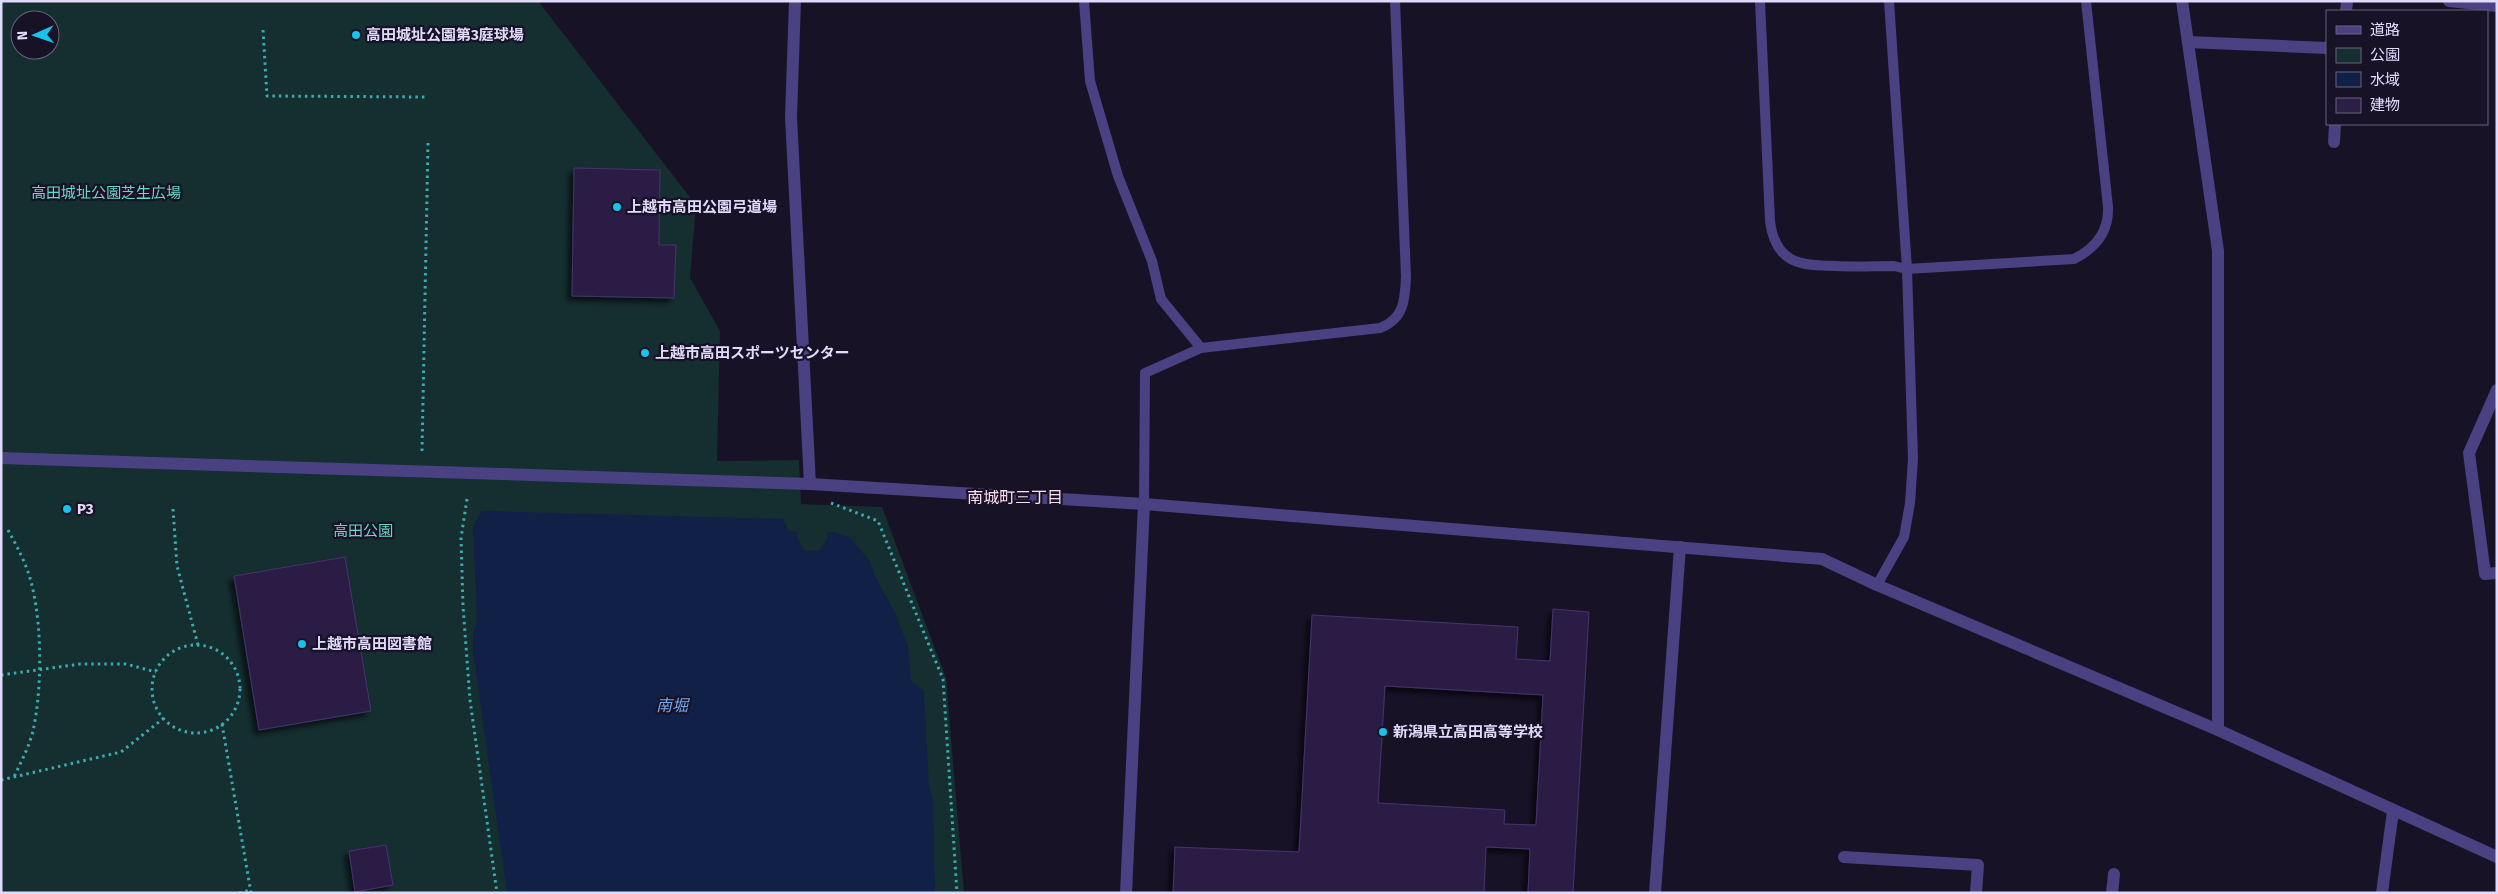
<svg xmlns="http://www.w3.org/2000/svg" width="2498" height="894" viewBox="0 0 2498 894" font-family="'Fira Sans','Noto Sans JP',sans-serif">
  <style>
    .green { fill: #152e30; fill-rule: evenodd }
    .water { fill: #112046 }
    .building { fill: #2b1f45; stroke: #45336f; fill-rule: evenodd; filter: url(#shadow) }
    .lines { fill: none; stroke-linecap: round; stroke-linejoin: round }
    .path { stroke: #3aabaf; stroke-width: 3; stroke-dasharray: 2.5 4; stroke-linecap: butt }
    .service { stroke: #494181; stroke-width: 10 }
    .minor { stroke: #494181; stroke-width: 12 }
    .tertiary { stroke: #494181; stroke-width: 12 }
    .poi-dot { fill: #17c2eb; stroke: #171226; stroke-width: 2 }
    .labels { text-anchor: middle; stroke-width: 4.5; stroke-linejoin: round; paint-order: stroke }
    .poi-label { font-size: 15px; font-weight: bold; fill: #e1dafc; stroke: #171226; text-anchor: start }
    .park-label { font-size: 15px; fill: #6bd7c6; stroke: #171226 }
    .neighbourhood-label { font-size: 16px; fill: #fcdced; stroke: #171226 }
    .water-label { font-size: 16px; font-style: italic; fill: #71aaf3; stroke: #171226 }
  </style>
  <defs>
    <filter id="shadow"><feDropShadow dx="-4.5" dy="4.5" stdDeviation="2.5" flood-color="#0009"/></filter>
  </defs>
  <rect width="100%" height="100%" fill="#171226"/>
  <path class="green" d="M1 1H538L696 205 690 278 720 331 717 461 799 460 801 504 882 507 946 678 964 893H1ZM20 20H50V50H20Z"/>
  <path class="water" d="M482 511 783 519 788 530 797 532V537L805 551 820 550 828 538 827 532H835L850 538 869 560 875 576 895 613 908 646 911 681 924 691 929 789 933 798 935 893H507L473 652V636L477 620 473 526Z"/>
  <g class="building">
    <path d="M574 168 660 170 659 245H676L674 298 572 296Z"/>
    <path d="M345 557 371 711 259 730 234 576Z"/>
    <path d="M1553 609 1589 612 1573 893H1528L1530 849 1486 847 1484 893H1173L1175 847 1299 852 1312 615 1518 627 1516 659 1550 661ZM1385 686 1543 695 1536 825 1504 824 1505 810 1378 803Z"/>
    <path d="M386 845 393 885 355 892 349 851Z"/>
  </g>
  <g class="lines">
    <g class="path">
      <path d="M263 30 267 96 427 97"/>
      <path d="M422 451 428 143"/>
      <path d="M467 499 461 538 463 606 470 700 497 893"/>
      <path d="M831 503 878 521 943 679 957 893"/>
      <path d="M173 509 177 566 198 645"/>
      <path d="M8 530C14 541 20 552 25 564 43 606 43 686 33 731 29 747 21 762 14 777"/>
      <circle cx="196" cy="689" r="44"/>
      <path d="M1 675 80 664H126L156 672"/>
      <path d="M222 724 251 893"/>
      <path d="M1 780 121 752 164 718"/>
      <path d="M239 893 251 890"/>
    </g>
    <g class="service">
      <path d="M1084 1 1090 81 1118 176 1152 261 1161 299 1201 348"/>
      <path d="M1760 1 1770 221C1775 263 1800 266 1836 266 1856 267 1875 266 1894 266L1907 269 2074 259C2096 248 2109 232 2108 207L2086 1"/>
      <path d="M1144 504 1145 373 1201 348 1380 328C1404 319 1405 300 1406 277L1395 1"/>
      <path d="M1877 585 1904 537 1910 503 1913 459 1907 269 1889 1"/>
    </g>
    <g class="minor">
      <path d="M795 1 791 117 810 484"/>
      <path d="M2449 1 2497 6"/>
      <path d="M2346 11 2347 1"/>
      <path d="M2188 42 2327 48"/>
      <path d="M2334 142 2335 124"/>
      <path d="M2497 390 2469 453 2485 574 2497 573"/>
      <path d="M1844 857 1978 865 1976 893"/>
      <path d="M1126 893 1144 504"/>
      <path d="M1655 893 1680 547"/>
      <path d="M2112 893 2114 874"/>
      <path d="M2382 893 2393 811"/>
    </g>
    <g class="tertiary">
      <path d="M2182 1 2218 251V730"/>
      <path d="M1 458 810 484 1144 504 1822 559 1877 585 2218 730 2497 857"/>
    </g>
  </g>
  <g class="poi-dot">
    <circle cx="356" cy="35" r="5"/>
    <circle cx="617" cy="207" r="5"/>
    <circle cx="645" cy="353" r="5"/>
    <circle cx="67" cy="509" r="5"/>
    <circle cx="302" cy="644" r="5"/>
    <circle cx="1383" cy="732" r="5"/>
  </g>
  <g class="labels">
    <g class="poi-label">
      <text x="366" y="40">高田城址公園第3庭球場</text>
      <text x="627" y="212">上越市高田公園弓道場</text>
      <text x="655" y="358">上越市高田スポーツセンター</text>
      <text x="77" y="514">P3</text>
      <text x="312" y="649">上越市高田図書館</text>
      <text x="1393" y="737">新潟県立高田高等学校</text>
    </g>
    <g class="park-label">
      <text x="106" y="198">高田城址公園芝生広場</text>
      <text x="363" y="536">高田公園</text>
    </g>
    <g class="neighbourhood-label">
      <text x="1015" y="503">南城町三丁目</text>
    </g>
    <g class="water-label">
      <text x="672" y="711">南堀</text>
    </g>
  </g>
  <rect width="2498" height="894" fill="none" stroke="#e1dafc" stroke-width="5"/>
  <rect x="2326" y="10" width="162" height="115" fill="#171226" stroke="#68627c"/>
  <rect x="2336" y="26" width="25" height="8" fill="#494181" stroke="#68627c"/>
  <text x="2370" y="35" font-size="15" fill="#e1dafc">道路</text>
  <rect x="2336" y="48" width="25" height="15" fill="#152e30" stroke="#68627c"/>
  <text x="2370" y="60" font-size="15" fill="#e1dafc">公園</text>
  <rect x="2336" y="72" width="25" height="15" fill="#112046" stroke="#68627c"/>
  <text x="2370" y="85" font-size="15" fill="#e1dafc">水域</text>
  <rect x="2336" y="98" width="25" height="15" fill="#2b1f45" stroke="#68627c"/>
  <text x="2370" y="110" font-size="15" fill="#e1dafc">建物</text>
  <g transform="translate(35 35) rotate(268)"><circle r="24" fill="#171226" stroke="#68627c"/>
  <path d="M0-4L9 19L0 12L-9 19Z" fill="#17c2eb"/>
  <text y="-8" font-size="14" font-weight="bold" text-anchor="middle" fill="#e1dafc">N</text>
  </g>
</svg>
